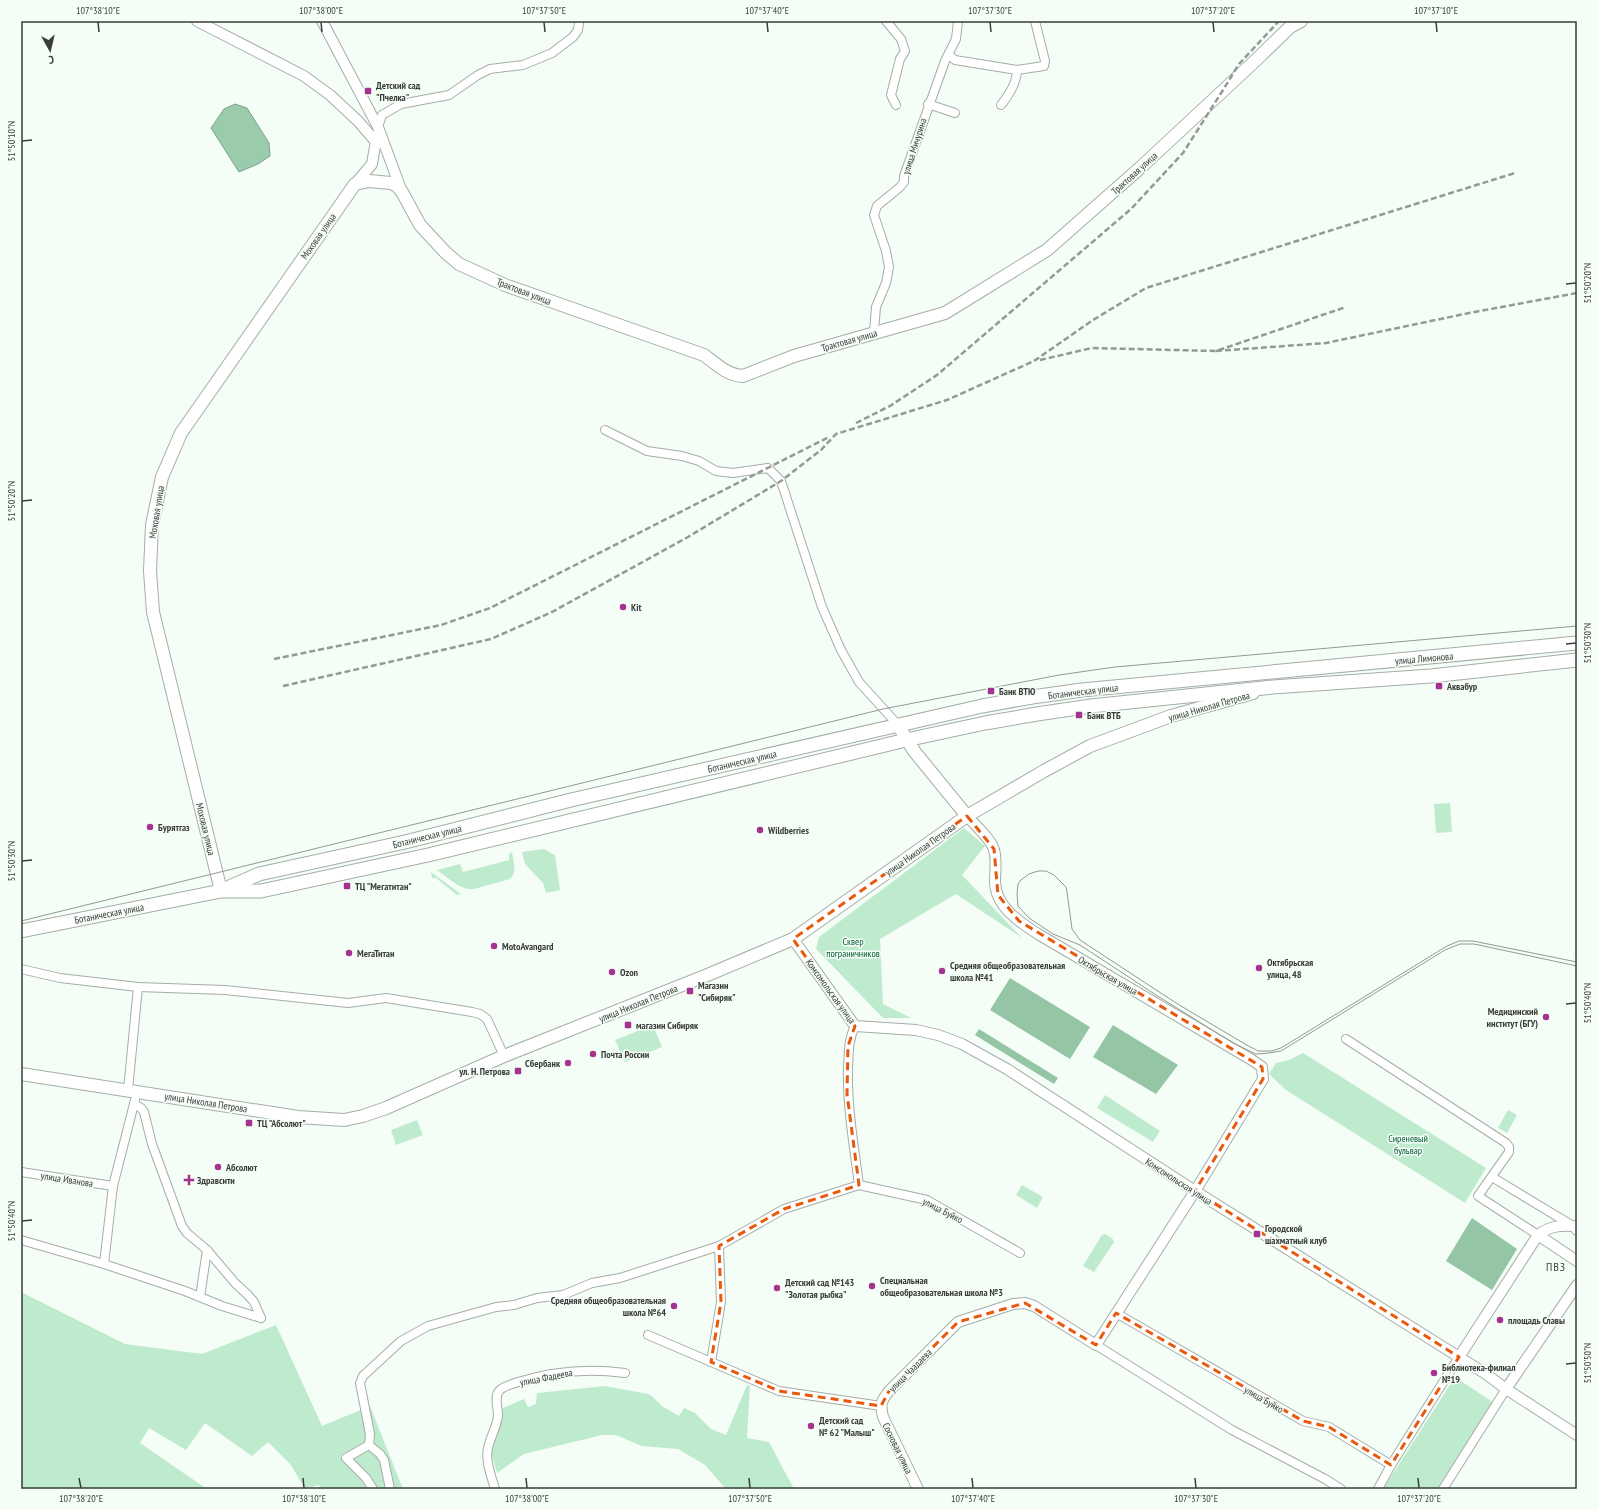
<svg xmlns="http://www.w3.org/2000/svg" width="1598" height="1510" viewBox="0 0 1598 1510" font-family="'PT Sans Narrow',sans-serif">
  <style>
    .green { fill: #beebcd }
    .forest { fill: #94c6a6 }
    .water { fill: #9accac; stroke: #7da18a }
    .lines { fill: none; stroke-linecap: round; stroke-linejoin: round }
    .minor-casing { stroke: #a5ada7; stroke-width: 10 }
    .tertiary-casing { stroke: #a5ada7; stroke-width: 12 }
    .secondary-casing { stroke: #a5ada7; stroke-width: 14 }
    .primary-casing { stroke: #a5ada7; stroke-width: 15 }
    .minor { stroke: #fff; stroke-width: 8 }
    .tertiary { stroke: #fff; stroke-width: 10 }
    .secondary { stroke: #fff; stroke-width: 12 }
    .primary { stroke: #fff; stroke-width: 13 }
    .tram { stroke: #939995; stroke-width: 1 }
    .rail { stroke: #939995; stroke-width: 2.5; stroke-dasharray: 6 3; stroke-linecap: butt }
    .marked { fill: none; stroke: #e8590c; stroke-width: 3; stroke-dasharray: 8 5; stroke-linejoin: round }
    .ticks { fill: none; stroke: #3a3d3b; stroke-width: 1.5 }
    .poi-dot { fill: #a4338f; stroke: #f5fdf7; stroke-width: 1.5 }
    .labels { text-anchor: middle; stroke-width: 3; stroke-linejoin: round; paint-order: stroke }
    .poi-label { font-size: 10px; font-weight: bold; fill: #3a3d3b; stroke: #f5fdf7; text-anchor: start }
    .street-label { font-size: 10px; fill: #3a3d3b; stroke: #f5fdf7 }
    .park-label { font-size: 10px; fill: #005932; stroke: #f5fdf7 }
    .quarter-label { font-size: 12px; letter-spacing: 1px; fill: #3d443f; stroke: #f5fdf7 }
    .neatline { fill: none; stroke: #3a3d3b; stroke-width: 1.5 }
    .ticks-label { font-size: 10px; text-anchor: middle; fill: #3a3d3b }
  </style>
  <rect width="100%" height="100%" fill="#f5fdf7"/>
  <g class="green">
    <path d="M1450 803 1452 832 1436 833 1434 804Z"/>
    <path d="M964 828 985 846 962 875 1022 938 956 894 880 939 883 1004 911 1018H883L816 949 819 937Z"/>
    <path d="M544 849 555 855 560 890 546 893 543 883 525 864 522 852Z"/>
    <path d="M512 852C513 861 518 872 510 879L474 889C461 891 447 877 437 870L460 864 463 872 509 860V854Z"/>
    <path d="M431 872 461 894 457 895 436 878H432Z"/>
    <path d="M653 1025 662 1047 625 1062 615 1040Z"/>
    <path d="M1303 1053 1486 1168 1465 1203 1286 1090 1269 1074 1276 1063 1289 1060Z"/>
    <path d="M1105 1095 1160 1131 1153 1142 1097 1108Z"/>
    <path d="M1508 1110 1517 1115 1507 1133 1498 1128Z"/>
    <path d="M417 1120 423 1135 396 1145 391 1130Z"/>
    <path d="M1022 1185 1043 1197 1037 1208 1016 1195Z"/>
    <path d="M1105 1234 1112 1238 1114 1242 1094 1272 1083 1266 1102 1235Z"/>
    <path d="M21 1292 125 1344 202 1354 276 1325 322 1426 370 1406 403 1489H321L319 1485 305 1489 291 1465 268 1442 252 1456 205 1423 186 1450 149 1428 140 1443 207 1489H21Z"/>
    <path d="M1455 1377 1494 1403 1441 1489H1383Z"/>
    <path d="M747 1385 750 1386 747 1438 769 1442 794 1489H726L705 1465 678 1449 642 1446 616 1435H602L524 1454 497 1473 489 1446 503 1408 524 1399 528 1407 536 1404 537 1393 605 1386 648 1394 652 1396 662 1406 679 1416 684 1408 695 1413 711 1429 726 1435Z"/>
  </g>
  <g class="forest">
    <path d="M1010 978 1090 1027 1070 1059 990 1010Z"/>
    <path d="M1113 1025 1178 1065 1156 1094 1093 1057Z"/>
    <path d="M979 1029 1058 1078 1054 1084 975 1035Z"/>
    <path d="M1472 1218 1517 1249 1492 1290 1446 1261Z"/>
  </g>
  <path class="water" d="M235 104 247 108 269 143 270 156 258 164 239 172 211 128 224 109Z"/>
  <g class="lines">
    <defs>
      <g id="minor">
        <path d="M886 21 901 39 905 51 900 59 891 95 896 105"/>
        <path d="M949 55 955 60 1017 70 1044 66 1045 61 1035 21"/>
        <path d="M928 104 955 113"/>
        <path d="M1001 105C1009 95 1017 83 1017 70"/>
        <path d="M378 127 382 115 401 104 449 95 478 75 490 69 523 65 552 53 573 37 578 30 579 23"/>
        <path d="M874 332 876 307 886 283 889 267 886 251 874 215 877 206 900 187 904 182V176L945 61 956 39 958 21"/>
        <path d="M605 430 647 451 682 456 699 461 716 471 733 473 768 468 781 481 822 607 841 650 859 682 898 725"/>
        <path d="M21 969 60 978 138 987 225 990 348 1003 386 998 472 1012 480 1014 487 1019 504 1056"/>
        <path d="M1346 1039 1506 1143 1509 1147V1152L1478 1196 1538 1235"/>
        <path d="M128 1090 138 987"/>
        <path d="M134 1104 141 1108 144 1112 152 1144 182 1226 187 1233 207 1250 235 1283 248 1295 254 1302 261 1318"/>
        <path d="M21 1172 113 1186"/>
        <path d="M1492 1177 1573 1226"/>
        <path d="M859 1185 927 1200 1020 1253"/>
        <path d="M21 1240 104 1264 185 1291 222 1306 261 1318"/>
        <path d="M104 1264 113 1186 135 1100"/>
        <path d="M200 1297 207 1250"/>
        <path d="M1116 1313 1303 1421 1329 1427 1391 1465 1378 1489"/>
        <path d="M648 1335 779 1391 881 1406"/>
        <path d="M1096 1345 1232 1430 1325 1479 1341 1489"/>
        <path d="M711 1362 721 1302 719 1246 784 1209 859 1185C854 1146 847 1107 848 1068 849 1053 848 1040 855 1026"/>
        <path d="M369 1445 346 1458 366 1478 373 1489"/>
        <path d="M1391 1465 1459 1357"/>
        <path d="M390 1489 384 1460 380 1454 369 1445 370 1434 360 1383 363 1376 401 1341 428 1326 496 1307 514 1305 537 1298 563 1295 592 1283 620 1278 719 1246"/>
        <path d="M495 1489C491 1475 484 1459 489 1444 492 1434 497 1426 498 1415 498 1407 494 1397 499 1391 503 1386 513 1384 518 1382 553 1371 589 1368 625 1373"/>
        <path d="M1443 1489 1506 1389"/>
      </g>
      <g id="tertiary">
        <path d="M197 21 304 76 330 95 358 121 376 142"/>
        <path d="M322 21 378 127 402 192"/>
        <path d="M355 184 372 164 377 135"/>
        <path d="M793 939 855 1026 916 1030 938 1035 962 1044 1007 1069 1195 1191 1486 1374 1506 1389 1577 1435"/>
        <path d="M1538 1235 1577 1261"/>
        <path d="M1459 1357 1538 1235C1550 1226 1560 1225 1574 1226L1577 1230"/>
        <path d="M1506 1389 1577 1285"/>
        <path d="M918 1489 883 1417C880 1404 881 1401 889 1391L958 1322 1013 1304 1025 1303 1034 1306 1096 1345 1197 1188 1263 1079 1262 1067 1252 1060 1038 934C1019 922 995 906 995 881 995 871 997 859 994 850 992 840 974 824 967 816"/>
      </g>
      <g id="secondary">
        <path d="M898 725 914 751 967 816"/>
        <path d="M221 891 153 612 150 571 152 525 162 477 181 433 355 184 369 181 391 183 397 186 402 192 420 225 446 253 459 264 505 285 704 355C716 364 727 375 743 376L794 356 945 313 1047 250 1140 168 1256 60 1290 27 1301 21"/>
        <path d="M21 1074 298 1117 344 1120 363 1116 386 1108 504 1056 705 976 793 939 967 816 1044 771 1090 746 1171 716 1253 693"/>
      </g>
      <g id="primary">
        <path d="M225 889 259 874 405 842 571 800 982 706 1032 697 1082 690 1577 643"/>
        <path d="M21 931 221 891H261L428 855 906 740 985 723 1037 714 1091 706 1273 687 1431 676 1577 660"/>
      </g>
    </defs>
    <use href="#minor" class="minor-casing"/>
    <use href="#tertiary" class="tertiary-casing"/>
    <use href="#secondary" class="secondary-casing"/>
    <use href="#primary" class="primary-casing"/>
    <use href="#minor" class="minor"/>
    <use href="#tertiary" class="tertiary"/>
    <use href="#secondary" class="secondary"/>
    <use href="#primary" class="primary"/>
    <g class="tram">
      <path d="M21 921 883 709 1059 675 1115 667 1577 626"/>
      <path d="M1577 962 1473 941H1459L1447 946 1281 1048 1272 1051H1258L1245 1044 1176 1003 1080 940 1072 929 1067 892 1066 887 1054 875 1046 871H1038L1029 874 1021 880 1018 884 1017 894 1018 906 1029 918 1053 934 1080 945 1156 995 1233 1043 1256 1054 1269 1053 1281 1051 1445 950 1460 944H1474L1577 966"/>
    </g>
    <g class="rail">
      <path d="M1216 351 1326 343 1469 313 1577 293"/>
      <path d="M1040 360 1092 348 1216 351 1346 307"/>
      <path d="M856 423 890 406 937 375 1131 209 1183 153 1223 90 1239 64 1279 21"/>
      <path d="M274 659 441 625 490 608 829 437"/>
      <path d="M283 686 491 639 552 612 688 537 781 481 821 450 836 434 947 400 1034 361 1093 320 1146 288 1515 173"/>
    </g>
  </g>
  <path class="marked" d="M967 816 994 849 998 895 1019 921 1262 1067 1263 1079 1195 1191 1459 1357 1391 1465 1329 1427 1303 1421 1116 1313 1096 1345 1025 1303 958 1322 889 1391 881 1406 779 1391 711 1362 721 1302 719 1246 784 1209 859 1185 847 1094 848 1046 855 1026 793 939Z"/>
  <path class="ticks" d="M98 22 99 32M321 22 322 32M544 22 545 32M767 22 768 32M990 22 991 32M1213 22 1214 32M1436 22 1437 32M22 141 32 140M1566 284 1576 283M22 501 32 500M1566 644 1576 643M22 861 32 860M1566 1004 1576 1003M22 1221 32 1220M1566 1364 1576 1363M79 1478 81 1488M303 1478 304 1488M526 1478 527 1488M749 1478 750 1488M972 1478 973 1488M1195 1478 1196 1488M1418 1478 1419 1488"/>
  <g class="poi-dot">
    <rect x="364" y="87" width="8" height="8" rx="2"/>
    <circle cx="623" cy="607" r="4"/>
    <rect x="1435" y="682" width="8" height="8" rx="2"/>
    <rect x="987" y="687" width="8" height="8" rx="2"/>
    <rect x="1075" y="711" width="8" height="8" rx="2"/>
    <circle cx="150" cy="827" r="4"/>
    <circle cx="760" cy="830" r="4"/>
    <rect x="343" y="882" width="8" height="8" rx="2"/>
    <circle cx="494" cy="946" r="4"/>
    <circle cx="349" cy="953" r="4"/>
    <circle cx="1259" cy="968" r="4"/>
    <circle cx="942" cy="971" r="4"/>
    <circle cx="612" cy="972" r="4"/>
    <rect x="686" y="987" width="8" height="8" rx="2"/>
    <circle cx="1546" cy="1017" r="4"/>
    <rect x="624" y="1021" width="8" height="8" rx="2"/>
    <circle cx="593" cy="1054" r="4"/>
    <circle cx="568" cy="1063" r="4"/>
    <rect x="514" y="1067" width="8" height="8" rx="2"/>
    <rect x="245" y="1119" width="8" height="8" rx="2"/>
    <circle cx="218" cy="1167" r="4"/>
    <path d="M187 1174h4v4h4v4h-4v4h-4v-4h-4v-4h4z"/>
    <rect x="1253" y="1230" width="8" height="8" rx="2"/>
    <circle cx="872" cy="1286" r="4"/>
    <circle cx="777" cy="1288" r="4"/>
    <circle cx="674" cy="1306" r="4"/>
    <circle cx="1500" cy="1320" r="4"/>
    <circle cx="1434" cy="1373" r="4"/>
    <circle cx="811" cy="1426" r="4"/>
  </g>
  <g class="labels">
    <g class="poi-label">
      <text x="376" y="89">Детский сад<tspan x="376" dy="12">"Пчелка"</tspan></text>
      <text x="631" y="611">Kit</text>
      <text x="1447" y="690">Аквабур</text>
      <text x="999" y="695">Банк ВТЮ</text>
      <text x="1087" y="719">Банк ВТБ</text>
      <text x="158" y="831">Бурятгаз</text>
      <text x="768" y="834">Wildberries</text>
      <text x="355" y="890">ТЦ "Мегатитан"</text>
      <text x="502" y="950">MotoAvangard</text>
      <text x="357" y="957">МегаТитан</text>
      <text x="1267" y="966">Октябрьская<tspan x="1267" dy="12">улица, 48</tspan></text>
      <text x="950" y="969">Средняя общеобразовательная<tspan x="950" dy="12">школа №41</tspan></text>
      <text x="620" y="976">Ozon</text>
      <text x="698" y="989">Магазин<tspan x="698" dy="12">"Сибиряк"</tspan></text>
      <text x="1538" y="1015" text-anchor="end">Медицинский<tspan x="1538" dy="12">институт (БГУ)</tspan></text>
      <text x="636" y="1029">магазин Сибиряк</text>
      <text x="601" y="1058">Почта России</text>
      <text x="560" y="1067" text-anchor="end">Сбербанк</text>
      <text x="510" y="1075" text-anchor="end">ул. Н. Петрова</text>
      <text x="257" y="1127">ТЦ "Абсолют"</text>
      <text x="226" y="1171">Абсолют</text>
      <text x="197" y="1184">Здравсити</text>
      <text x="1265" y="1232">Городской<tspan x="1265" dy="12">шахматный клуб</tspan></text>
      <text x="880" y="1284">Специальная<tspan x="880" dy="12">общеобразовательная школа №3</tspan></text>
      <text x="785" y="1286">Детский сад №143<tspan x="785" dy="12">"Золотая рыбка"</tspan></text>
      <text x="666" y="1304" text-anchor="end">Средняя общеобразовательная<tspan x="666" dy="12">школа №64</tspan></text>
      <text x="1508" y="1324">площадь Славы</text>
      <text x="1442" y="1371">Библиотека-филиал<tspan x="1442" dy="12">№19</tspan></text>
      <text x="819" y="1424">Детский сад<tspan x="819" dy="12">№ 62 "Малыш"</tspan></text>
    </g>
    <g class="street-label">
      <text transform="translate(914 146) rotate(-72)" y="4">улица Мичурина</text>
      <text transform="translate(1134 173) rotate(-42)" y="4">Трактовая улица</text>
      <text transform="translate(318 236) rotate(-55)" y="4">Моховая улица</text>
      <text transform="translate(524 291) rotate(21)" y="4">Трактовая улица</text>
      <text transform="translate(849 340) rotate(-16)" y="4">Трактовая улица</text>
      <text transform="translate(156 512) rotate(-81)" y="4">Моховая улица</text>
      <text transform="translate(1424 658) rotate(-5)" y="4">улица Лимонова</text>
      <text transform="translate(1083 691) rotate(-7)" y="4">Ботаническая улица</text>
      <text transform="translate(1209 706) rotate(-16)" y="4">улица Николая Петрова</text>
      <text transform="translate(742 761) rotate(-13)" y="4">Ботаническая улица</text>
      <text transform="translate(206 829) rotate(76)" y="4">Моховая улица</text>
      <text transform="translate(427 836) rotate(-14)" y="4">Ботаническая улица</text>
      <text transform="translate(920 849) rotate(-35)" y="4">улица Николая Петрова</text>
      <text transform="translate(109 913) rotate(-11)" y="4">Ботаническая улица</text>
      <text transform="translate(1108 975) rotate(30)" y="4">Октябрьская улица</text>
      <text transform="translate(831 991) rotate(54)" y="4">Комсомольская улица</text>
      <text transform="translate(638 1003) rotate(-22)" y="4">улица Николая Петрова</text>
      <text transform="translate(206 1102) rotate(9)" y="4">улица Николая Петрова</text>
      <text transform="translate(67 1179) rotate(9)" y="4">улица Иванова</text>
      <text transform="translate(1179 1181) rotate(33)" y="4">Комсомольская улица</text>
      <text transform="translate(943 1210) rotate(27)" y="4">улица Буйко</text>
      <text transform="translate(910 1370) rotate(-45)" y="4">улица Чаадаева</text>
      <text transform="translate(546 1377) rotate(-11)" y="4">улица Фадеева</text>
      <text transform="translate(1264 1399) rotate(30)" y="4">улица Буйко</text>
      <text transform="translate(898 1448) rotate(64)" y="4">Сосновая улица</text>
    </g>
    <g class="park-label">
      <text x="853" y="945">Сквер<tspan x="853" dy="12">пограничников</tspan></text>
      <text x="1408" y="1142">Сиреневый<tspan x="1408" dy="12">бульвар</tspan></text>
    </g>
    <g class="quarter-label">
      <text x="1556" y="1271">ПВЗ</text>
    </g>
  </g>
  <rect width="1598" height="1510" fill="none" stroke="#f5fdf7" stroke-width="44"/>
  <g transform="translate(50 50) rotate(172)" stroke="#f5fdf7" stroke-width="3" paint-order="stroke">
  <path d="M0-3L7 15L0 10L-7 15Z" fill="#3a3d3b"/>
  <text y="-6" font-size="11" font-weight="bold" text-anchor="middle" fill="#3a3d3b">С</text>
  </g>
  <rect x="22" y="22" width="1554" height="1466" class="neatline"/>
  <g class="ticks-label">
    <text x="98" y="14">107°38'10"E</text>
    <text x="321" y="14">107°38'00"E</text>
    <text x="544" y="14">107°37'50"E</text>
    <text x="767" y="14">107°37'40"E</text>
    <text x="990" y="14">107°37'30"E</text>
    <text x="1213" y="14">107°37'20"E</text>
    <text x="1436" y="14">107°37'10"E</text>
    <text transform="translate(11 141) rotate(-90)" y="4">51°50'10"N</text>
    <text transform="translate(1587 283) rotate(-90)" y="4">51°50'20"N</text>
    <text transform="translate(11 501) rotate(-90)" y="4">51°50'20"N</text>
    <text transform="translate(1587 643) rotate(-90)" y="4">51°50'30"N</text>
    <text transform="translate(11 861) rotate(-90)" y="4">51°50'30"N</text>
    <text transform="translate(1587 1003) rotate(-90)" y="4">51°50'40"N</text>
    <text transform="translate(11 1221) rotate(-90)" y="4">51°50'40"N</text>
    <text transform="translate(1587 1363) rotate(-90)" y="4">51°50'50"N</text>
    <text x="81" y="1502">107°38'20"E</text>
    <text x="304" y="1502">107°38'10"E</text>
    <text x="527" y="1502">107°38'00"E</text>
    <text x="750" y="1502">107°37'50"E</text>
    <text x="973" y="1502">107°37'40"E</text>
    <text x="1196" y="1502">107°37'30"E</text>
    <text x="1419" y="1502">107°37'20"E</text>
  </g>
</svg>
